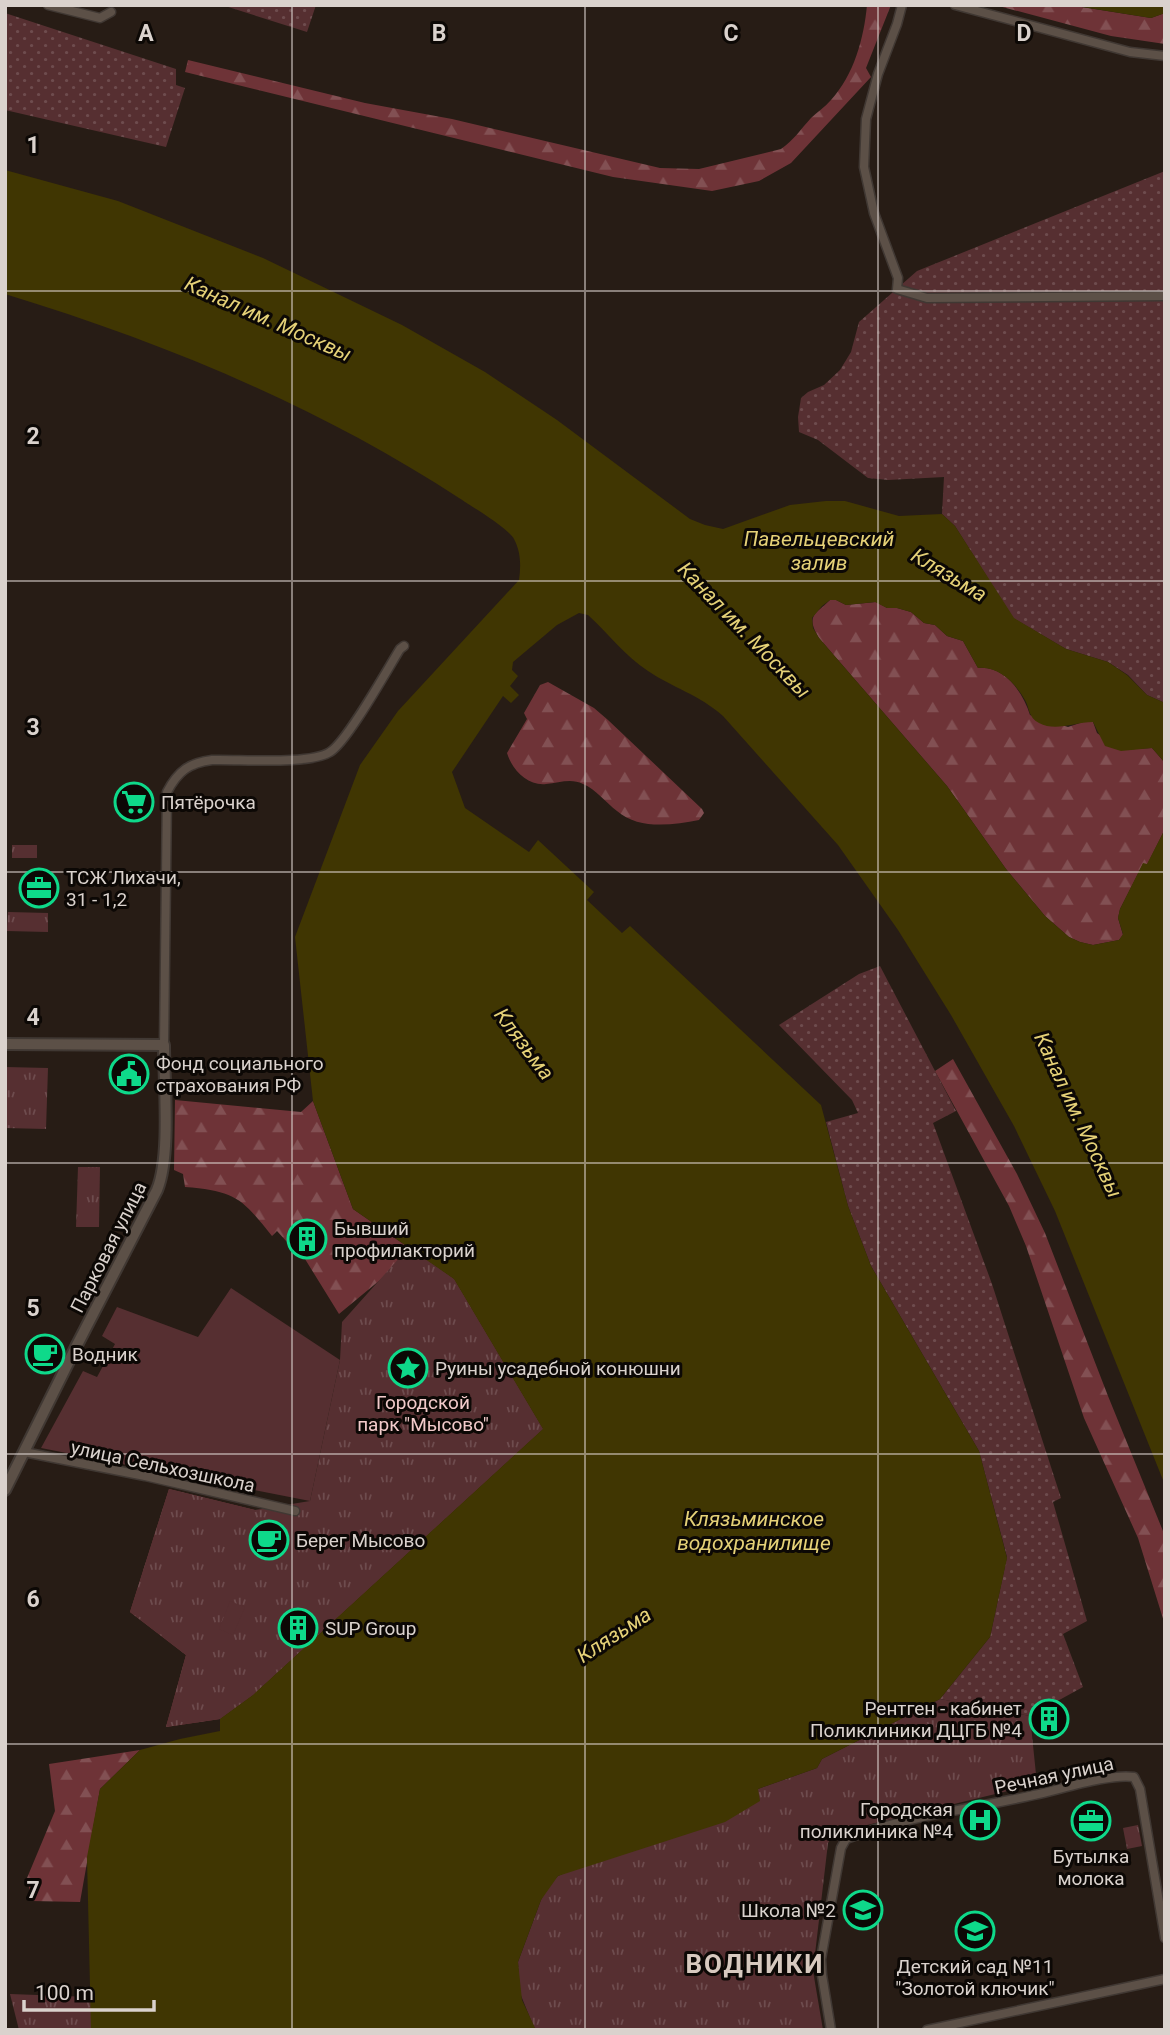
<svg xmlns="http://www.w3.org/2000/svg" width="1170" height="2035" viewBox="0 0 1170 2035" font-family="Roboto,sans-serif">
  <style>
    .grass { fill: url(#grass-dots) }
    .forest { fill: url(#forest-firs) }
    .park { fill: url(#park-tufts) }
    .pitch { fill: #562f31 }
    .water { fill: #403602 }
    .lines { fill: none; stroke-linecap: round; stroke-linejoin: round }
    .street-casing { stroke: #403833; stroke-width: 11 }
    .secondary-casing { stroke: #403833; stroke-width: 14 }
    .street { stroke: #5c5047; stroke-width: 8 }
    .secondary { stroke: #5c5047; stroke-width: 10 }
    .grid { fill: none; stroke: #dad2cd; stroke-width: 2; stroke-opacity: 0.55 }
    .labels { text-anchor: middle; stroke-width: 6; stroke-linejoin: round; paint-order: stroke }
    .poi-label { font-size: 19px; fill: #dad2cd; stroke: #0c0805; text-anchor: start }
    .street-label { font-size: 19px; fill: #dad2cd; stroke: #0c0805 }
    .park-label { font-size: 19px; fill: #f2caca; stroke: #0c0805 }
    .water-label { font-size: 21px; font-style: italic; fill: #e5d177; stroke: #0c0805 }
    .district-label { font-size: 26px; font-weight: bold; letter-spacing: 2px; fill: #d7c9bf; stroke: #0c0805 }
    .grid-label { font-size: 23px; text-anchor: middle; font-weight: bold; fill: #dad2cd; stroke: #0c0805; stroke-width: 6; stroke-linejoin: round; paint-order: stroke }
  </style>
  <defs>
    <pattern id="grass-dots" width="8" height="8" patternUnits="userSpaceOnUse" patternTransform="scale(1.75)"><rect width="8" height="8" fill="#562f31"/><path d="M2 2h.1M6 6h.1" fill="none" stroke="#6e4c4e" stroke-width="1.8" stroke-linecap="round"/></pattern>
    <pattern id="forest-firs" width="22" height="20" patternUnits="userSpaceOnUse" patternTransform="scale(1.75)"><rect width="22" height="20" fill="#6e3337"/><path d="M5 1l3.5 6h-7zM16 11l3.5 6h-7z" fill="#825053"/></pattern>
    <pattern id="park-tufts" width="24" height="20" patternUnits="userSpaceOnUse" patternTransform="scale(1.75)"><rect width="24" height="20" fill="#562f31"/><path d="M3 7l-1-3M5 7V3M7 7l1-3M15 17l-1-3M17 17v-4M19 17l1-3" fill="none" stroke="#6e4c4e"/></pattern>
  </defs>
  <rect width="100%" height="100%" fill="#271c15"/>
  <g class="grass">
    <path d="M222 5H316L307 32Z"/>
    <path d="M5 13 176 69V85L185 88 166 147 5 110Z"/>
    <path d="M1165 171V703L1147 695 1128 675 1108 662 1066 649 1013 618 955 526 942 514 944 477 888 480 868 478 818 440 799 432 798 417 801 398 808 392 824 385 840 370 851 352 859 322 917 271Z"/>
    <path d="M880 966 956 1111 933 1123 992 1284 1061 1498 1053 1502 1087 1621 1063 1634 1083 1687 1030 1716 940 1699 990 1637 1007 1557 979 1451 871 1266 848 1206 826 1122 858 1113 852 1100 779 1025 859 974Z"/>
  </g>
  <g class="forest">
    <path d="M867 5H891L866 68 871 77 791 163 759 181 712 191 613 177 185 72 188 60 365 103 452 119 660 168 699 169 781 149C793 141 801 129 811 118 817 112 825 107 831 100 854 75 864 38 867 5Z"/>
    <path d="M995 5H1069L1151 18 1165 13V44L1111 36Z"/>
    <path d="M830 600H836L846 605 876 602 887 608H897L911 612 924 623 935 625 947 636 963 641 978 668C1004 665 1023 692 1030 715L1068 727 1083 722H1093L1097 733 1121 750 1152 748 1165 763V829L1147 865 1143 864 1120 909 1118 918 1123 935 1119 940 1093 945 1080 942 1069 937 1045 916 1006 869 947 786 819 638C805 615 816 614 830 600Z"/>
    <path d="M548 682 594 708 608 720 702 809 704 813 699 820C672 825 639 830 617 811 606 803 596 789 583 784 571 778 559 783 546 784 528 786 512 770 507 753L527 719 524 713 540 685Z"/>
    <path d="M953 1059 1017 1174 1045 1233 1108 1396 1165 1536V1625L1138 1538 1084 1418 1026 1246 1009 1206 935 1071Z"/>
    <path d="M175 1100 301 1112 313 1101 353 1209 454 1279 543 1429 253 1695 220 1719 166 1727 186 1655 130 1612 169 1489 255 1510 242 1566 265 1586 301 1603 328 1598 492 1428 498 1410 495 1365 444 1286 403 1261 339 1314 305 1259 326 1236 309 1220 287 1242 277 1231 272 1236C242 1198 235 1191 185 1187L183 1174 174 1170Z"/>
    <path d="M140 1750 100 1789 80 1902 32 1901 27 1878 55 1811 49 1764Z"/>
  </g>
  <g class="park">
    <rect x="12" y="845" width="25" height="13"/>
    <path d="M8 912 48 913V932L7 931Z"/>
    <path d="M5 1067 48 1068 46 1129 5 1128Z"/>
    <path d="M78 1167H100L99 1227H76Z"/>
    <path d="M409 1247 454 1279 543 1429 253 1695 220 1719 166 1727 186 1655 130 1612 169 1489 255 1510 310 1501 340 1360 342 1322Z"/>
    <path d="M940 1699 1030 1716 1037 1784 834 1833 828 1843 813 1971 823 2030H535L520 1993 518 1962 541 1900 548 1886 558 1876 758 1789 817 1768 822 1759Z"/>
    <path d="M1138 1825 1142 1846 1127 1849 1123 1828Z"/>
    <path d="M10 1994 91 1997 92 2030H19Z"/>
  </g>
  <g class="pitch">
    <path d="M231 1288 340 1360 310 1501 41 1448 83 1371 97 1377 115 1344 102 1336 117 1307 198 1337Z"/>
    <path d="M230 1601 245 1607 233 1635 219 1629Z"/>
  </g>
  <g class="water">
    <path d="M1070 5H1165V13L1151 18Z"/>
    <path d="M5 170 118 201 263 258 402 325 485 372 557 420 690 519 705 525 723 529 790 505 826 501H845L899 516 942 514 955 526 1014 618 1066 649 1108 662 1127 675 1147 695 1165 703V763L1152 748 1121 751 1105 746 1093 722C1074 722 1056 732 1039 723 1028 717 1030 709 1025 700 1015 683 999 666 978 668L963 641 947 636 935 625 924 623 911 612 897 608H887L875 602 846 605 836 600H830L822 606 812 618 813 628 819 638 947 786 1006 869 1045 916 1069 937 1080 942 1093 945 1119 940 1123 934 1118 918 1120 909 1143 863 1147 864 1165 829V1485L1055 1211 1014 1126 951 1015 898 930 838 845 723 716C698 694 673 688 648 671 625 656 608 633 588 615L579 613 557 625 513 662 512 670 518 676 510 686 519 695 511 703 503 696 452 772 465 808 529 852 538 840 594 892 587 900 622 933 630 926 821 1105 848 1206 871 1266 979 1451 1007 1558 990 1637 940 1699 822 1759 817 1768 758 1789 760 1801 725 1822 558 1876 541 1900 518 1962 522 2000 536 2030H91L87 1857 100 1789 140 1750 180 1739 220 1731V1719L253 1695 543 1429 454 1279 353 1209 313 1101 295 937 360 765 398 711 519 580C521 566 521 552 514 539 508 528 471 506 459 498 320 407 163 342 5 294Z"/>
  </g>
  <g class="lines">
    <defs>
      <g id="street">
        <path d="M48 5 100 18 111 12"/>
        <path d="M902 5 897 24 878 74 866 119 864 167 874 213 898 278 897 289 927 298 1165 296"/>
        <path d="M955 5 1130 52 1165 56"/>
        <path d="M164 1045 167 792C178 771 189 763 212 760 239 759 310 765 330 752 347 742 387 670 400 649L404 646"/>
        <path d="M24 1452 145 1476 295 1511"/>
        <path d="M831 2030 822 1975 821 1959 841 1848 846 1839C906 1816 971 1809 1034 1795 1059 1790 1110 1773 1134 1777L1140 1789 1165 1938"/>
        <path d="M927 2030 1165 1979"/>
      </g>
      <path id="secondary" d="M5 1044 164 1045C164 1084 171 1156 157 1190L77 1345 5 1490"/>
    </defs>
    <use href="#street" class="street-casing"/>
    <use href="#secondary" class="secondary-casing"/>
    <use href="#street" class="street"/>
    <use href="#secondary" class="secondary"/>
  </g>
  <path class="grid" d="M292 5V2030M585 5V2030M878 5V2030M5 291H1165M5 581H1165M5 872H1165M5 1163H1165M5 1454H1165M5 1744H1165"/>
  <defs>
    <symbol id="supermarket-ring" viewBox="-11 -11 22 22"><circle r="9.5" fill="#0c0805" stroke="#0ed98a" stroke-width="1.5"/><path d="M-6-5.5h2.5l.6 2H6L4.5 2H-2.5L-4.4-4H-6ZM-1.5 3.2a1.3 1.3 0 1 0 .1 0ZM3 3.2a1.3 1.3 0 1 0 .1 0Z" fill="#0ed98a"/></symbol>
    <symbol id="office-ring" viewBox="-11 -11 22 22"><circle r="9.5" fill="#0c0805" stroke="#0ed98a" stroke-width="1.5"/><path d="M-6-3h4V-5.5h4V-3h4V5H-6ZM-1-4.5V-3h2v-1.5ZM-6 0V1H6V0Z" fill="#0ed98a"/></symbol>
    <symbol id="civic-ring" viewBox="-11 -11 22 22"><circle r="9.5" fill="#0c0805" stroke="#0ed98a" stroke-width="1.5"/><path d="M-.6-6.5H3V-4.5H.6V-3L4-1V1h2V6H-6V1h2V-1L-.6-3ZM-1.2 2.5V6h2.4V2.5Z" fill="#0ed98a"/></symbol>
    <symbol id="building-ring" viewBox="-11 -11 22 22"><circle r="9.5" fill="#0c0805" stroke="#0ed98a" stroke-width="1.5"/><path d="M-4-6H4V6H1V3H-1V6H-4ZM-2.5-4.3h1.7v1.8h-1.7ZM.8-4.3h1.7v1.8H.8ZM-2.5-1h1.7V.8h-1.7ZM.8-1h1.7V.8H.8Z" fill="#0ed98a"/></symbol>
    <symbol id="cafe-ring" viewBox="-11 -11 22 22"><circle r="9.5" fill="#0c0805" stroke="#0ed98a" stroke-width="1.5"/><path d="M-5.5-4.5H6V0H3Q3 3.5 0 3.5H-2.5Q-5.5 3.5-5.5 0ZM3-3.2v2h1.7v-2ZM-6 4.5H4V6H-6Z" fill="#0ed98a"/></symbol>
    <symbol id="sight-ring" viewBox="-11 -11 22 22"><circle r="9.5" fill="#0c0805" stroke="#0ed98a" stroke-width="1.5"/><path d="M0-6L1.8-2.2L6-1.7L2.9 1.2L3.7 5.4L0 3.3L-3.7 5.4L-2.9 1.2L-6-1.7L-1.8-2.2Z" fill="#0ed98a"/></symbol>
    <symbol id="hospital-ring" viewBox="-11 -11 22 22"><circle r="9.5" fill="#0c0805" stroke="#0ed98a" stroke-width="1.5"/><path d="M-5-5h3v3.5h4V-5h3V5h-3V1.5h-4V5h-3Z" fill="#0ed98a"/></symbol>
    <symbol id="school-ring" viewBox="-11 -11 22 22"><circle r="9.5" fill="#0c0805" stroke="#0ed98a" stroke-width="1.5"/><path d="M0-5L7-2L0 1L-7-2ZM-4 1L0 2.5L4 1V4Q0 6-4 4Z" fill="#0ed98a"/></symbol>
  </defs>
  <g fill-rule="evenodd">
    <use href="#supermarket-ring" x="112" y="780" width="44" height="44"/>
    <use href="#office-ring" x="17" y="866" width="44" height="44"/>
    <use href="#civic-ring" x="107" y="1052" width="44" height="44"/>
    <use href="#building-ring" x="285" y="1217" width="44" height="44"/>
    <use href="#cafe-ring" x="23" y="1332" width="44" height="44"/>
    <use href="#sight-ring" x="386" y="1346" width="44" height="44"/>
    <use href="#cafe-ring" x="247" y="1518" width="44" height="44"/>
    <use href="#building-ring" x="276" y="1606" width="44" height="44"/>
    <use href="#building-ring" x="1027" y="1697" width="44" height="44"/>
    <use href="#hospital-ring" x="958" y="1798" width="44" height="44"/>
    <use href="#office-ring" x="1069" y="1799" width="44" height="44"/>
    <use href="#school-ring" x="841" y="1888" width="44" height="44"/>
    <use href="#school-ring" x="953" y="1909" width="44" height="44"/>
  </g>
  <g class="labels">
    <g class="poi-label">
      <text x="161" y="809">Пятёрочка</text>
      <text x="66" y="884">ТСЖ Лихачи,<tspan x="66" dy="22">31 - 1,2</tspan></text>
      <text x="156" y="1070">Фонд социального<tspan x="156" dy="22">страхования РФ</tspan></text>
      <text x="334" y="1235">Бывший<tspan x="334" dy="22">профилакторий</tspan></text>
      <text x="72" y="1361">Водник</text>
      <text x="435" y="1375">Руины усадебной конюшни</text>
      <text x="296" y="1547">Берег Мысово</text>
      <text x="325" y="1635">SUP Group</text>
      <text x="1022" y="1715" text-anchor="end">Рентген - кабинет<tspan x="1022" dy="22">Поликлиники ДЦГБ №4</tspan></text>
      <text x="953" y="1816" text-anchor="end">Городская<tspan x="953" dy="22">поликлиника №4</tspan></text>
      <text x="1091" y="1863" text-anchor="middle">Бутылка<tspan x="1091" dy="22">молока</tspan></text>
      <text x="836" y="1917" text-anchor="end">Школа №2</text>
      <text x="975" y="1973" text-anchor="middle">Детский сад №11<tspan x="975" dy="22">"Золотой ключик"</tspan></text>
    </g>
    <g class="street-label">
      <text transform="translate(108 1247) rotate(-63)" y="7">Парковая улица</text>
      <text transform="translate(163 1466) rotate(12)" y="7">улица Сельхозшкола</text>
      <text transform="translate(1054 1775) rotate(-12)" y="7">Речная улица</text>
    </g>
    <g class="park-label">
      <text x="423" y="1409">Городской<tspan x="423" dy="22">парк "Мысово"</tspan></text>
    </g>
    <g class="water-label">
      <text transform="translate(268 319) rotate(24)" y="7">Канал им. Москвы</text>
      <text x="819" y="546">Павельцевский<tspan x="819" dy="24">залив</tspan></text>
      <text transform="translate(949 575) rotate(31)" y="7">Клязьма</text>
      <text transform="translate(744 630) rotate(46)" y="7">Канал им. Москвы</text>
      <text transform="translate(524 1044) rotate(53)" y="7">Клязьма</text>
      <text transform="translate(1078 1115) rotate(65)" y="7">Канал им. Москвы</text>
      <text x="754" y="1526">Клязьминское<tspan x="754" dy="24">водохранилище</tspan></text>
      <text transform="translate(614 1635) rotate(-33)" y="7">Клязьма</text>
    </g>
    <g class="district-label">
      <text x="755" y="1973">ВОДНИКИ</text>
    </g>
  </g>
  <g class="grid-label">
    <text x="146" y="41">A</text>
    <text x="439" y="41">B</text>
    <text x="731" y="41">C</text>
    <text x="1024" y="41">D</text>
    <text x="33" y="153">1</text>
    <text x="33" y="444">2</text>
    <text x="33" y="735">3</text>
    <text x="33" y="1025">4</text>
    <text x="33" y="1316">5</text>
    <text x="33" y="1607">6</text>
    <text x="33" y="1898">7</text>
  </g>
  <rect width="1170" height="2035" fill="none" stroke="#dad2cd" stroke-width="14"/>
  <path d="M24 2000v10h130v-10" fill="none" stroke="#dad2cd" stroke-width="3.5"/>
  <text x="35" y="2000" font-size="21" fill="#dad2cd" stroke="#0c0805" stroke-width="5" paint-order="stroke">100 m</text>
</svg>
